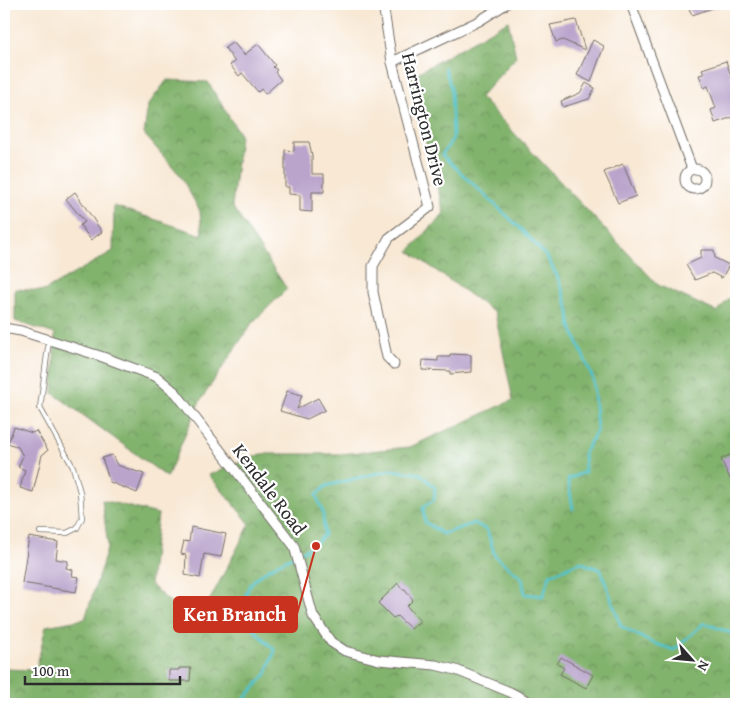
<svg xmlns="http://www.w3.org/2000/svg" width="740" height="708" viewBox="0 0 740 708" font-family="'Gentium Book Plus',serif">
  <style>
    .forest { fill: url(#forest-crowns); stroke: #566f4c }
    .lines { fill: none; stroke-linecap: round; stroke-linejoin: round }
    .stream { stroke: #53c1c7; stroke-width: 3 }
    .building { fill: #baa4cc }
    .lane-casing { stroke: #736d66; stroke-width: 6 }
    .street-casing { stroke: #736d66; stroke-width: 11 }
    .lane { stroke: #fff; stroke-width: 4.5 }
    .street { stroke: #fff; stroke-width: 9 }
    .labels { text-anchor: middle; stroke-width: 4.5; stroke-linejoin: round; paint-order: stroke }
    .street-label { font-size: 19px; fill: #2b2b2b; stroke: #fff }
    .leader { fill: none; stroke: #c8321e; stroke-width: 2 }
    .callout-dot { fill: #c8321e; stroke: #fff; stroke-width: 2 }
    .callout { fill: #c8321e; stroke: #c8321e; stroke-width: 2 }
    .callout-label { font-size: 20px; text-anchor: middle; font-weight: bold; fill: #fff }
  </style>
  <defs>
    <pattern id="forest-crowns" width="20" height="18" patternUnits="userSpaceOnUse" patternTransform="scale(1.25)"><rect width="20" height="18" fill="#82b36d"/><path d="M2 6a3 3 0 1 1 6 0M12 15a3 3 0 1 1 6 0" fill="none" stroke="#6b925a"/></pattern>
  </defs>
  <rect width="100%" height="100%" fill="#fff"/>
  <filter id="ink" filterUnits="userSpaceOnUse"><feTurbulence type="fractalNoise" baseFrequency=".02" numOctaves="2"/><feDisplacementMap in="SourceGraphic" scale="10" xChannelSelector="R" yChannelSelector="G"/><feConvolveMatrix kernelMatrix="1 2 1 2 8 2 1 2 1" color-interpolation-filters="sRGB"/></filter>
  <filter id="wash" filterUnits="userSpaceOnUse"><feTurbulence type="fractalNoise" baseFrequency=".0096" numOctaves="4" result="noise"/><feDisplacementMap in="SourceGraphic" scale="20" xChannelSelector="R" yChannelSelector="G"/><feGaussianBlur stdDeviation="1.12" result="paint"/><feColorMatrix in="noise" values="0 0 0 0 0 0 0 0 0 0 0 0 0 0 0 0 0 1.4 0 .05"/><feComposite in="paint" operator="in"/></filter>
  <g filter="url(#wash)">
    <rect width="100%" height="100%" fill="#f8e8d4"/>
    <g class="forest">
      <path d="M508 21 516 57 480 97 658 285 717 312 736 291V704H4V669L36 670 46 626 85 619 108 546 102 500 158 514 150 584 196 626 250 524 209 475 261 454H341L410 447 513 400 495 313 409 251 444 213 409 78Z"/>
      <path d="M167 80 208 82 240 135 232 206 287 289 252 323 199 403 167 477 53 393 55 334 15 321V289L44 291 113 251 114 206 202 235 200 211 180 175 144 134 148 105Z"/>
    </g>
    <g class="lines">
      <g class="stream">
        <path d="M445 68 451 88 453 138 442 155 521 229 547 257 558 278 568 307 571 327 593 379 597 430 584 453 585 472 568 479 573 509"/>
        <path d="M240 704 266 674 275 650C260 637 244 623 245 602 245 566 304 560 324 535L323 512 316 495 326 486 390 470 421 474 435 488 434 500 423 507 425 522 443 534 474 523 487 530 495 556 522 578 525 594 543 596 550 575 580 562 601 570 621 626 650 642 674 650 704 623 736 635"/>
      </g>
    </g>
    <g id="blocks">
      <g class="building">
        <path d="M687 4H721V5L692 15Z"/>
        <path d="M576 20 585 50 563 40 556 42 550 25Z"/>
        <path d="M593 40 604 46 591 82 577 75Z"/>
        <path d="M233 42 244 55 258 44 275 65 273 67 277 70 275 72 281 80 265 94 261 89 258 92 242 73 239 76 230 65 235 62 225 48Z"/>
        <path d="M726 61 736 91V116L715 123 711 110 716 108 708 86 704 88 699 75 704 74 702 69Z"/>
        <path d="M586 83 595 88 589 99 563 107 561 101 580 93Z"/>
        <path d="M294 142H309L312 155V174H324V192H312V212L300 211V195L289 194V187H285V150L294 151Z"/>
        <path d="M623 164 636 196 618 203 604 172Z"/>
        <path d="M75 192 102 232 91 240 80 225 85 222 66 199Z"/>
        <path d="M701 250H714L715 258 729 265 722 278 712 273 695 280 686 265 701 258Z"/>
        <path d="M450 354 471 355V372L450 374V371L422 370 423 360 438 361V357H450Z"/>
        <path d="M287 391 302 395 297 409 318 398 325 410 307 419 280 411Z"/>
        <path d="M14 427 32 433 36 431 48 450 42 455 33 492 20 488 25 470 18 467 23 456 18 447 8 443Z"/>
        <path d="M736 452V492L721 459Z"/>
        <path d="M112 455 117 465 144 474 137 493 110 482 102 458Z"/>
        <path d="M191 527 226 534 221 557 204 554 200 578 185 575 186 555 181 554 184 541 189 542Z"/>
        <path d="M29 537 58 542 56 559 68 561 66 568 73 570 72 576 79 577 76 592 22 583Z"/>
        <path d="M398 583 402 589H405L413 600 407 606 420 621 411 629 397 616 393 618 378 603Z"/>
        <path d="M561 657 593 675 586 688 560 674 564 668 557 664Z"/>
        <path d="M179 668H191L190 681H169V670H179Z"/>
      </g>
    </g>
  </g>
  <g filter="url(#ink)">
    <use href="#blocks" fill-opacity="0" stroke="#736d66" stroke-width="1"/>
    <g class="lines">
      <defs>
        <path id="lane" d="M40 532 67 533 77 528 82 518 80 492 73 467 40 408 49 340"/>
        <g id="street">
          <path d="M383 4 392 62 430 207 389 238 373 266V292L387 357 394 364"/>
          <path d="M631 4 692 169"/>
          <path d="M392 62 479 21 506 4"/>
          <circle cx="695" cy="179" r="10"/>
          <path d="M4 328 21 331 100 356 157 377 176 393 294 546 313 616 331 642 345 651 379 660 435 665 456 670 510 692 533 704"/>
        </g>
      </defs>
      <use href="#lane" class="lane-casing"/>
      <use href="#street" class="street-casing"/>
      <use href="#lane" class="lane"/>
      <use href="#street" class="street"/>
    </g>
  </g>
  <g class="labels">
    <g class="street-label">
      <text transform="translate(425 119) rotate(76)" y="7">Harrington Drive</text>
      <text transform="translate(270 489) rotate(53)" y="7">Kendale Road</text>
    </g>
  </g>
  <path class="leader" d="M316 546L297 614"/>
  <circle class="callout-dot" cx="316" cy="546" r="5"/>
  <rect class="callout" x="174" y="597" width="123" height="35" rx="5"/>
  <g class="callout-label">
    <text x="235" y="621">Ken Branch</text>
  </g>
  <rect width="740" height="708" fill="none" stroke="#fff" stroke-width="20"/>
  <g transform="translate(692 660) rotate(117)" stroke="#ffffff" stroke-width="4" paint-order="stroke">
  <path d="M0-4L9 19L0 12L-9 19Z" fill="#2b2b2b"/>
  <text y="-8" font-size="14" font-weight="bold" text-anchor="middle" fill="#2b2b2b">N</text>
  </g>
  <path d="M25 676v8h155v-8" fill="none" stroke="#2b2b2b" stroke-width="2.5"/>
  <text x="32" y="676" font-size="15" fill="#2b2b2b" stroke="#ffffff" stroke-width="4" paint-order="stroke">100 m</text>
</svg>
